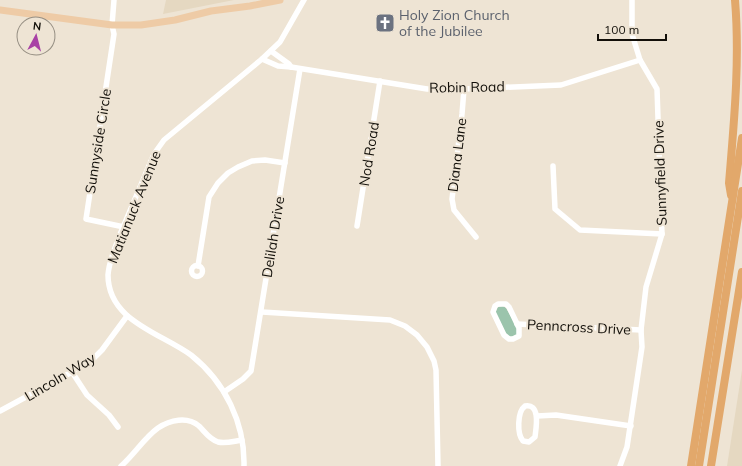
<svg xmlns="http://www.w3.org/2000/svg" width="742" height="466" viewBox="0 0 742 466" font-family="Mulish,sans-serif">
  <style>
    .built { fill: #e5d8c1 }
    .green { fill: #9bc4ac }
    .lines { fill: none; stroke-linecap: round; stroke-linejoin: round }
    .minor { stroke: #fff; stroke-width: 5.5 }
    .major { stroke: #eecba6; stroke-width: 7 }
    .highway { stroke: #e2a86b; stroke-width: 8 }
    .labels { text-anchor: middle; stroke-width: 4; stroke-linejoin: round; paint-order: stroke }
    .worship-label { font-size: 14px; fill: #5b616d; stroke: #eee4d4; text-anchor: start }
    .street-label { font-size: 14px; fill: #120f09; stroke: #eee4d4 }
  </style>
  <rect width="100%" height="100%" fill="#eee4d4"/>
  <g class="built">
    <path d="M166 0H234L163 14Z"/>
    <path d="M742 370V466H727Z"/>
  </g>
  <path class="green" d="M503 306 506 308 517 327V335L511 337 507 336 495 313 498 307Z"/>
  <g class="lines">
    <g class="minor">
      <path d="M114 0 112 25 114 34 86 219 124 227"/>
      <path d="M271 51 289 64 291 67"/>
      <path d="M262 59 278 66 291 67 427 89H464L561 85 640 60"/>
      <path d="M464 89 462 114 452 199 454 210 476 237"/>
      <path d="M553 166 555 209 580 230 662 234"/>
      <path d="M357 226 380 81"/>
      <circle cx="197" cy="271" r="5.5"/>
      <path d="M198 266 209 197 218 183 228 173 238 167 252 161 265 160 285 163"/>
      <path d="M498 304H506L509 307 519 328V336L513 339H509L504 335 493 312 495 306Z"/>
      <path d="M262 312 390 320 405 326 417 335 427 347 434 361 436 370 438 466"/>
      <path d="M517 324 641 330"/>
      <path d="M72 372 87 395 109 415 118 427"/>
      <path d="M224 392 243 379 251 371 300 69"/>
      <path d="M525 406C541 403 536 428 535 437L529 442 523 441C517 434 517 412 525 406Z"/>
      <path d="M0 411 72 372 94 358 102 350 127 316"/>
      <path d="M537 416 556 415 631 426"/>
      <path d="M121 466C134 455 144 438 158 428 170 420 187 416 199 426 205 432 209 439 218 442 226 444 234 441 242 440"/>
      <path d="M244 466C245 423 225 382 191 355 161 333 108 321 108 275 109 260 116 246 121 232 132 206 143 180 154 154L164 140 262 59 280 42 304 0"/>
      <path d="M620 466 627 447 642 347 641 330 646 287 662 234 657 89 640 60 632 34V0"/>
    </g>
    <path class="major" d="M0 10 112 25H141L175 20 211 11 250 6 280 0"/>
    <g class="highway">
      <path d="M731 195 729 183C734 122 740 61 735 0"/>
      <path d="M691 466 742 138"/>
      <path d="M699 466 742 191"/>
      <path d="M711 466 742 272"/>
    </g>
  </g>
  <defs>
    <symbol id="church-square" viewBox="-11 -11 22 22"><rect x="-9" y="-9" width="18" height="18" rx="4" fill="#6b7280" stroke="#eee4d4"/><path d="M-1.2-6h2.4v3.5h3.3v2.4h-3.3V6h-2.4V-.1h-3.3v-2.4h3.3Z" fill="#fff"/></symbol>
  </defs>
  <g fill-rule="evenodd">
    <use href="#church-square" x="374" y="12" width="22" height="22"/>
  </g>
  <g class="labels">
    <g class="worship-label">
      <text x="399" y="20">Holy Zion Church<tspan x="399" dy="16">of the Jubilee</tspan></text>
    </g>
    <g class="street-label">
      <text transform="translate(467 87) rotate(-1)" y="5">Robin Road</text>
      <text transform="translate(98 141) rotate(-81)" y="5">Sunnyside Circle</text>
      <text transform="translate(369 154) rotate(-81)" y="5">Nod Road</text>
      <text transform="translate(457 155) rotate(-83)" y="5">Diana Lane</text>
      <text transform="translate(660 173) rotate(-92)" y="5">Sunnyfield Drive</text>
      <text transform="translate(134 207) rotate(-68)" y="5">Matianuck Avenue</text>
      <text transform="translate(273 237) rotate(-81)" y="5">Delilah Drive</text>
      <text transform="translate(579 327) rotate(3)" y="5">Penncross Drive</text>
      <text transform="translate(60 377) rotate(-31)" y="5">Lincoln Way</text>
    </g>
  </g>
  <g transform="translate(36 36) rotate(7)"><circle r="19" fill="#eee4d4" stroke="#968f83"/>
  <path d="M0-3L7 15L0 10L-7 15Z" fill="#a841a5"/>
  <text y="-6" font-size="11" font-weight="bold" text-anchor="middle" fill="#120f09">N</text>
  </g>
  <path d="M598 34v6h68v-6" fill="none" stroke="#120f09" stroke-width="2"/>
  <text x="604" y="34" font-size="12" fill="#120f09" stroke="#eee4d4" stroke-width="3" paint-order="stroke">100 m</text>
</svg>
